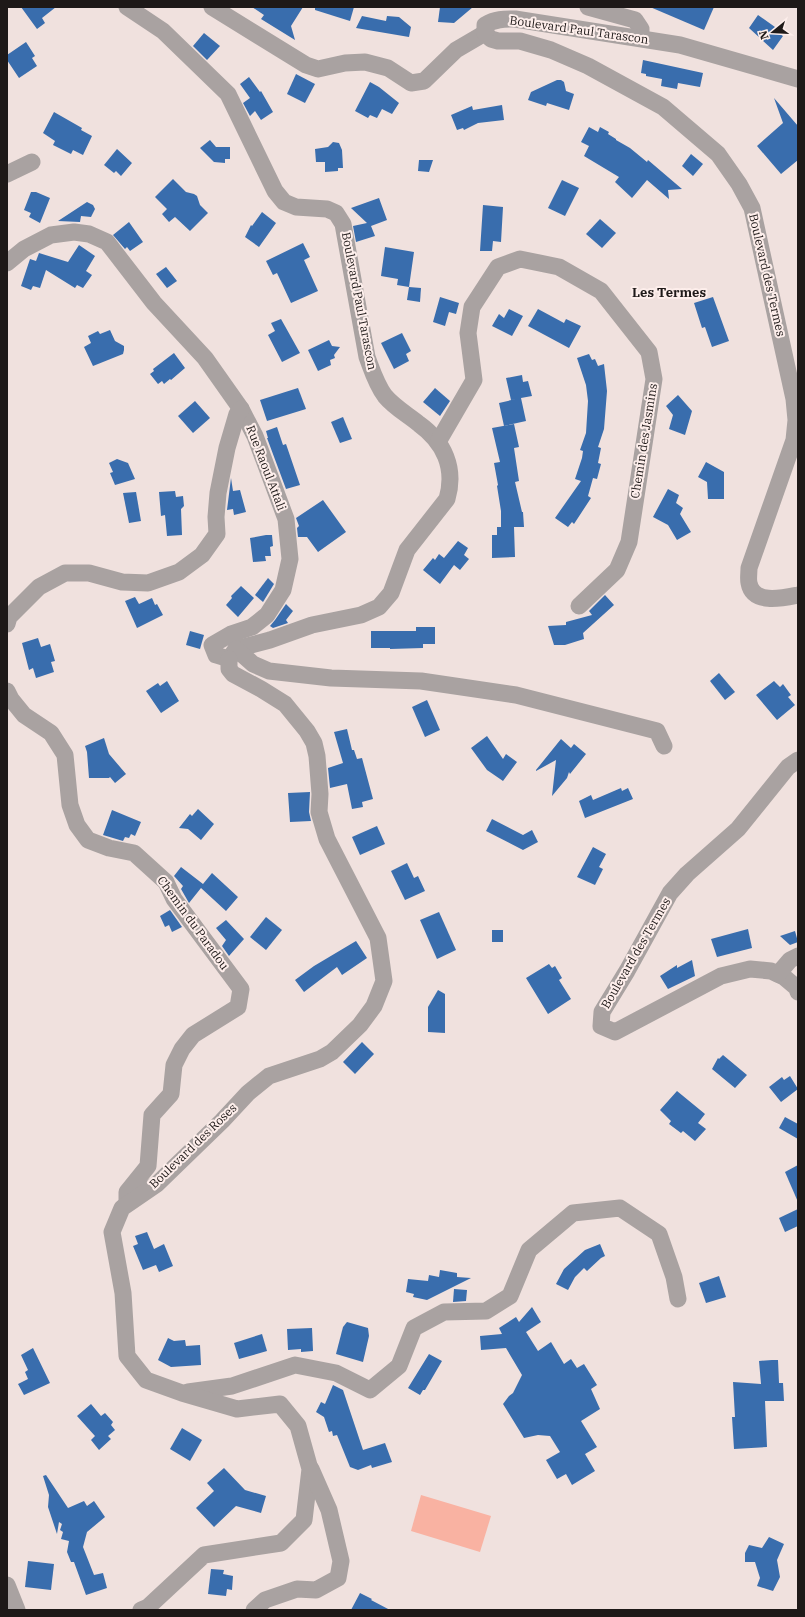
<svg xmlns="http://www.w3.org/2000/svg" width="805" height="1617" viewBox="0 0 805 1617" font-family="'IBM Plex Serif',serif">
  <style>
    .green { fill: #f9b2a2 }
    .building { fill: #396dad }
    .lines { fill: none; stroke-linecap: round; stroke-linejoin: round }
    .minor { stroke: #a9a2a1; stroke-width: 17 }
    .labels { text-anchor: middle; stroke-width: 4; stroke-linejoin: round; paint-order: stroke }
    .street-label { font-size: 12px; fill: #1e1918; stroke: #fdeeeb }
    .neighbourhood-label { font-size: 13px; font-weight: bold; fill: #1e1918; stroke: #fdeeeb }
  </style>
  <rect width="100%" height="100%" fill="#f0e1de"/>
  <path class="green" d="M421 1495 491 1516 480 1552 411 1531Z"/>
  <g class="building">
    <path d="M21 7H56L42 18 45 23 37 29Z"/>
    <path d="M252 7H303L291 26 295 40 261 19 264 15Z"/>
    <path d="M315 7H354L350 21 315 10Z"/>
    <path d="M440 7H473L454 23 438 22Z"/>
    <path d="M650 7H714L704 30Z"/>
    <path d="M758 15 782 32 780 34 783 36 773 50 749 28Z"/>
    <path d="M362 16 386 21 387 16 399 17 411 27 409 37 356 28Z"/>
    <path d="M204 33 220 46 207 60 193 46Z"/>
    <path d="M26 42 35 56 32 58 37 66 19 78 7 60V55Z"/>
    <path d="M643 60 703 73 700 87 678 83 677 89 661 86 662 79 646 76V74L641 73Z"/>
    <path d="M296 74 315 84 305 103 287 94Z"/>
    <path d="M249 77 260 92 261 91 273 112 261 120 255 111 250 116 243 103 250 98 240 84Z"/>
    <path d="M557 80H561L564 82 566 91 574 94 569 110 547 103 546 106 528 100 531 92Z"/>
    <path d="M370 82 379 87 399 103 392 114 382 109 377 118 370 115 368 118 355 111Z"/>
    <path d="M774 98 798 126V160L781 174 757 146 783 123Z"/>
    <path d="M502 105 504 120 478 123 464 130 463 128 457 130 451 115 472 106 473 110Z"/>
    <path d="M54 112 82 128 81 130 92 136 83 155 73 150 71 154 53 145 55 141 43 133Z"/>
    <path d="M589 127 598 132 600 127 609 132 608 134 616 139V140L630 148 647 162 648 160 682 189 668 190 669 199 647 180 632 198 615 182 619 177 584 156 589 146 581 142Z"/>
    <path d="M210 140 216 147H230V159H225V163L214 162 200 148Z"/>
    <path d="M333 142 339 143 342 150 343 168H338V171L325 172V162H316L315 149 328 147Z"/>
    <path d="M117 149 132 163 121 176 116 171 114 173 104 165Z"/>
    <path d="M691 154 703 164 693 176 682 166Z"/>
    <path d="M419 160H433L429 172 418 171Z"/>
    <path d="M173 179 186 192 194 194 197 196 200 205 208 213 190 231 175 217 169 222 162 214 167 209 155 197Z"/>
    <path d="M562 180 579 188 565 216 548 208Z"/>
    <path d="M31 192H36L50 198 40 223 29 217 31 213 24 210Z"/>
    <path d="M379 198 387 220 371 226 375 236 356 242 353 226 367 223 351 208Z"/>
    <path d="M87 202 93 205 95 209 91 217 81 216 80 222 58 221Z"/>
    <path d="M483 205 503 207 501 242 493 241 492 251H480Z"/>
    <path d="M262 212 276 223 259 247 245 237 251 225 252 226Z"/>
    <path d="M600 219 616 233 602 248 586 234Z"/>
    <path d="M129 222 143 242 130 251 127 247 125 249 113 235Z"/>
    <path d="M303 243 310 257 304 260 318 291 291 303 277 273 273 275 266 261Z"/>
    <path d="M79 245 95 256 86 271 92 275 83 288 77 285 75 288 46 270 40 288 33 286 31 290 21 286 30 259 36 261 39 253 68 262Z"/>
    <path d="M385 247 414 252 409 287 397 285 398 279 381 276Z"/>
    <path d="M166 267 177 281 167 288 156 274Z"/>
    <path d="M409 287 421 288 420 302 407 300Z"/>
    <path d="M440 297 459 303 456 314 449 312 445 326 433 322Z"/>
    <path d="M713 297 729 341 712 347 705 327 702 328 694 303Z"/>
    <path d="M509 309 523 316 512 336 492 326 499 314 504 318Z"/>
    <path d="M538 309 564 323 566 319 581 326 569 348 528 326Z"/>
    <path d="M281 319 300 353 282 362 268 335 275 331 271 323Z"/>
    <path d="M110 330 115 341 124 346V350L123 354 93 366 84 347 91 343 88 336 98 331 100 334Z"/>
    <path d="M402 333 411 351 406 354 409 361 394 369 381 343Z"/>
    <path d="M329 340 332 346 340 347 334 355 335 358 330 360 331 365 318 371 308 350Z"/>
    <path d="M174 353 185 368 171 380 170 379 164 384 162 381 158 384 150 374 154 371 153 369Z"/>
    <path d="M589 354 592 360 595 359 598 366 604 364 607 391 604 429 598 447 601 448 598 463 601 464 597 479 593 478 588 496 591 498 574 524 572 522 568 527 555 518 581 481 575 479 582 458 583 451 580 450 586 433 588 401 586 385 577 358Z"/>
    <path d="M522 375 523 382 528 381 532 396 521 398 526 421 504 426 499 403 520 398 511 400 506 378Z"/>
    <path d="M298 388 306 409 267 421 260 400Z"/>
    <path d="M435 388 450 401 440 416 423 402Z"/>
    <path d="M678 395 692 411 685 435 669 429 673 415 666 406Z"/>
    <path d="M195 401 210 418 193 433 178 416Z"/>
    <path d="M343 417 352 439 340 443 331 422Z"/>
    <path d="M514 424 519 447 514 448 519 481 515 482 522 512H523L524 527H514L515 557 492 558V535H497V527H501V511L497 486 498 485 494 463 500 462 492 428Z"/>
    <path d="M277 427 283 445 286 444 300 485 286 489 267 438H268L266 431Z"/>
    <path d="M117 459 128 463 135 479 115 485 110 473 113 472 109 463Z"/>
    <path d="M706 462 724 472V499H708L707 482 698 477Z"/>
    <path d="M231 478 233 491 240 490 246 512 234 515 233 509 227 510Z"/>
    <path d="M668 489 679 495 676 503 683 508 680 514 691 532 677 540 668 525 653 517Z"/>
    <path d="M175 491 176 497 183 496 184 506 181 509 182 535 167 536 165 515 161 516 159 492Z"/>
    <path d="M136 492 141 521 129 523 123 493Z"/>
    <path d="M323 500 346 532 318 552 307 537H298L297 528 299 526 296 518Z"/>
    <path d="M266 535H272L273 546 270 547 271 556H265L266 561 253 562 250 538Z"/>
    <path d="M458 541 468 548 464 555 469 559 460 570 454 565 440 584 423 570 433 558 435 560 439 554 444 558Z"/>
    <path d="M268 578 274 584 263 602 255 595Z"/>
    <path d="M241 586 254 598 238 617 226 605 232 598 231 596Z"/>
    <path d="M605 595 614 605 583 633 584 639 565 645H554L548 626 566 625V622L592 615 589 611Z"/>
    <path d="M135 597 139 604 152 598 155 605 157 604 163 615 137 628 125 601Z"/>
    <path d="M286 604 293 611 286 620 288 623 273 628 270 626 275 620Z"/>
    <path d="M416 627H435V644H423V648L390 649V648H371V631H416Z"/>
    <path d="M190 631 204 635 200 649 186 645Z"/>
    <path d="M38 638 41 647 50 644 55 661 51 662 54 672 36 678 33 668 29 670 22 643Z"/>
    <path d="M719 673 735 692 725 700 710 681Z"/>
    <path d="M167 681 179 701 161 713 146 691 158 683 160 686Z"/>
    <path d="M774 681 780 687 783 684 791 695 788 697 795 705 777 720 756 695Z"/>
    <path d="M427 700 440 730 425 737 412 707Z"/>
    <path d="M347 729 352 750H354L357 759 362 758 373 799 362 802 363 807 352 809 347 784 330 788 328 768 343 763 334 732Z"/>
    <path d="M487 736 503 759 506 754 517 762 503 781 487 770 471 748Z"/>
    <path d="M104 738 109 754 126 774 115 783 110 777 109 778H89L87 752 85 746Z"/>
    <path d="M561 739 571 748 574 744 586 754 570 774 569 772 567 778 552 796 556 760 536 771V770Z"/>
    <path d="M621 788 622 791 628 788 633 799 585 818 579 801 591 795 593 800Z"/>
    <path d="M310 792 309 812 311 821 290 822 288 793Z"/>
    <path d="M198 809 214 824 201 840 188 829 179 828 190 814 192 816Z"/>
    <path d="M112 810 141 822 135 836 131 834 129 838 125 837 123 841 103 835Z"/>
    <path d="M492 819 523 835 532 830 538 842 523 850 486 831Z"/>
    <path d="M377 826 385 844 360 855 352 837Z"/>
    <path d="M593 847 606 854 599 867 603 869 595 885 577 877Z"/>
    <path d="M407 863 414 878 418 876 425 891 405 900 391 871Z"/>
    <path d="M181 867 203 884 212 873 238 897 226 911 201 888 189 903 181 889 183 886 174 876Z"/>
    <path d="M170 910 182 927 172 932 169 925 165 927 160 916Z"/>
    <path d="M439 912 456 950 437 959 420 920Z"/>
    <path d="M266 917 282 930 266 950 250 937Z"/>
    <path d="M226 920 244 939 229 956 222 946 226 940 216 928Z"/>
    <path d="M748 929 752 948 717 957 711 939Z"/>
    <rect x="492" y="930" width="11" height="12"/>
    <path d="M795 931 798 942 790 945 780 936Z"/>
    <path d="M356 941 367 958 342 975 337 967 304 992 295 980 314 966Z"/>
    <path d="M692 960 695 976 668 989 660 976 677 965V968Z"/>
    <path d="M549 964 552 968 555 966 562 978 559 980 571 999 548 1014 526 978Z"/>
    <path d="M438 990 445 994V1033L428 1032V1007Z"/>
    <path d="M362 1042 374 1054 355 1074 343 1062Z"/>
    <path d="M723 1055 747 1075 735 1088 712 1069 718 1058 719 1059Z"/>
    <path d="M790 1076 798 1089 781 1102 769 1087 782 1077 784 1080Z"/>
    <path d="M677 1091 705 1114 698 1123 706 1129 695 1141 683 1131 681 1133 669 1124 671 1121 660 1110Z"/>
    <path d="M785 1117 798 1124V1139L779 1128Z"/>
    <path d="M798 1165V1202L785 1172Z"/>
    <path d="M798 1209V1226L785 1232 779 1218Z"/>
    <path d="M147 1232 154 1249 164 1244 173 1266 159 1272 156 1265 143 1270 133 1246 138 1244 135 1236Z"/>
    <path d="M600 1244 605 1256 601 1258 587 1271 584 1268 575 1277 568 1290 556 1284 564 1269 585 1250Z"/>
    <path d="M440 1270 457 1273V1277L471 1278 427 1300 413 1297 414 1294 406 1292 408 1279 428 1281 429 1275 439 1277Z"/>
    <path d="M719 1276 726 1297 706 1303 699 1283Z"/>
    <path d="M454 1289 467 1290 466 1301 453 1302Z"/>
    <path d="M532 1307 541 1322 526 1332 538 1351 551 1342 564 1364 571 1359 577 1368 584 1364 597 1385 591 1389 600 1409 581 1421 597 1447 585 1454 595 1471 572 1485 566 1474 557 1479 546 1460 560 1452 550 1436 538 1435 524 1438 503 1404 509 1396 513 1393 522 1375 506 1348 481 1350 480 1336 502 1334 499 1328 516 1317 519 1322Z"/>
    <path d="M347 1322 368 1328 369 1336 363 1362 336 1354 343 1327Z"/>
    <path d="M312 1328 313 1351 301 1352V1349L288 1350 287 1329Z"/>
    <path d="M262 1334 267 1351 239 1359 234 1343Z"/>
    <path d="M168 1338 174 1341 185 1340 186 1346 200 1345 201 1365 171 1367 158 1360Z"/>
    <path d="M33 1348 50 1383 24 1395 18 1384 28 1379 25 1372 28 1370 21 1355Z"/>
    <path d="M429 1354 442 1361 425 1390H423L420 1395 408 1388Z"/>
    <path d="M772 1360H778L779 1383H783L784 1401H765L767 1447 734 1449 732 1417H735L733 1382 761 1384 759 1361Z"/>
    <path d="M333 1385 343 1390 363 1450 385 1443 392 1462 372 1468 371 1465 358 1470 350 1467 337 1435 333 1436 332 1431 329 1432 324 1417 316 1412 321 1402 325 1404Z"/>
    <path d="M91 1404 101 1416 105 1413 113 1422 111 1425 115 1430 108 1436 111 1439 99 1450 91 1440 95 1436 77 1416Z"/>
    <path d="M182 1428 202 1440 190 1461 170 1449Z"/>
    <path d="M224 1468 245 1490 266 1496 261 1513 236 1506 214 1527 196 1508 214 1491 207 1483Z"/>
    <path d="M46 1475 68 1508 84 1501 87 1506 94 1501 105 1517 87 1532 83 1547 94 1575 103 1573 107 1588 86 1595 74 1562H71L67 1552 69 1541 61 1539 63 1532 60 1530 62 1524 59 1522 57 1534 48 1507 49 1495 43 1476Z"/>
    <path d="M769 1537 784 1544 777 1560 780 1577 773 1591 757 1586 760 1578 755 1562H745V1553L749 1545 762 1548Z"/>
    <path d="M28 1561 54 1564 51 1590 25 1587Z"/>
    <path d="M211 1569 224 1570 223 1574 233 1576 232 1590 227 1589 226 1596 208 1594Z"/>
    <path d="M360 1593 372 1599 371 1600 390 1610H351Z"/>
  </g>
  <g class="lines">
    <g class="minor">
      <path d="M127 7 163 31 228 94 275 191 284 202 296 207 327 209 336 213 343 224 367 357C372 370 376 384 385 396 394 407 408 415 419 424 444 442 456 468 447 499L407 550 391 593 379 607 361 615 312 625 270 640 236 649 229 659"/>
      <path d="M212 7 306 65 318 69 345 63 365 62 388 68 411 83 424 81 456 50 485 33"/>
      <path d="M588 7 635 20 641 29V38"/>
      <path d="M485 33 491 39 498 41H520L551 50 588 66 663 107 718 154 739 184 752 208 794 399 796 420 794 440 749 568C749 573 748 579 749 583 753 605 783 598 798 595"/>
      <path d="M485 33V25C495 19 504 19 515 19L680 45 798 79"/>
      <path d="M7 174 32 162"/>
      <path d="M7 263 24 249 51 235 74 232 89 234 107 242 154 303 205 358 241 409 255 436 286 519 290 559 283 590 267 615 252 627 231 634 212 645 216 655 229 659"/>
      <path d="M438 442 474 380 468 333 472 307 498 267 520 259 559 267 601 291 649 352 654 379 629 542 617 570 579 606"/>
      <path d="M7 624 9 617 39 587 65 573H89L122 582 148 583 179 572 202 555 217 534 216 517 218 493 227 448 237 414 241 409"/>
      <path d="M236 649 253 664 269 671 331 678 421 681 516 695 657 731 664 746"/>
      <path d="M7 691 11 699 24 715 51 733 65 755 70 805 77 825 88 840 109 848 134 853 166 882 174 899 241 989 238 1007 193 1035 182 1049 174 1065 171 1094 152 1115 148 1166 127 1192V1204"/>
      <path d="M798 760 788 767 738 829 687 874 670 893 627 971 602 1012 601 1026 615 1032 721 976 750 969 771 971 784 977 797 988 798 992"/>
      <path d="M778 974 790 960 798 956"/>
      <path d="M188 1392 232 1386 295 1365 336 1373 370 1390 399 1366 414 1328 444 1312 486 1311 510 1296 529 1250 573 1213 620 1208 659 1234 674 1277 678 1299"/>
      <path d="M7 1585 17 1610"/>
      <path d="M141 1610 148 1607 204 1555 281 1543 304 1520 310 1469 298 1426 280 1404 237 1409 182 1393 146 1380 127 1356 123 1293 112 1232 122 1208 157 1184 222 1121 248 1093 269 1076 320 1059 332 1052 360 1025 374 1006 384 981 378 938 327 839 319 812 320 794 317 756 314 743 307 731 285 704 261 689 233 674 229 669V659"/>
      <path d="M254 1610 265 1600 297 1589 316 1590 338 1578 341 1561 329 1510 311 1469"/>
    </g>
  </g>
  <g class="labels">
    <g class="street-label">
      <text transform="translate(579 30) rotate(8)" y="4">Boulevard Paul Tarascon</text>
      <text transform="translate(767 275) rotate(77)" y="4">Boulevard des Termes</text>
      <text transform="translate(359 301) rotate(79)" y="4">Boulevard Paul Tarascon</text>
      <text transform="translate(644 441) rotate(-81)" y="4">Chemin des Jasmins</text>
      <text transform="translate(266 468) rotate(69)" y="4">Rue Raoul Attali</text>
      <text transform="translate(193 923) rotate(54)" y="4">Chemin du Paradou</text>
      <text transform="translate(636 953) rotate(-60)" y="4">Boulevard des Termes</text>
      <text transform="translate(193 1146) rotate(-44)" y="4">Boulevard des Roses</text>
    </g>
    <g class="neighbourhood-label">
      <text x="669" y="297">Les Termes</text>
    </g>
  </g>
  <rect width="805" height="1617" fill="none" stroke="#1e1918" stroke-width="16"/>
  <g transform="translate(773 32) rotate(252)" stroke="#fdeeeb" stroke-width="3" paint-order="stroke">
  <path d="M0-3L7 15L0 10L-7 15Z" fill="#1e1918"/>
  <text y="-6" font-size="11" font-weight="bold" text-anchor="middle" fill="#1e1918">N</text>
  </g>
</svg>
